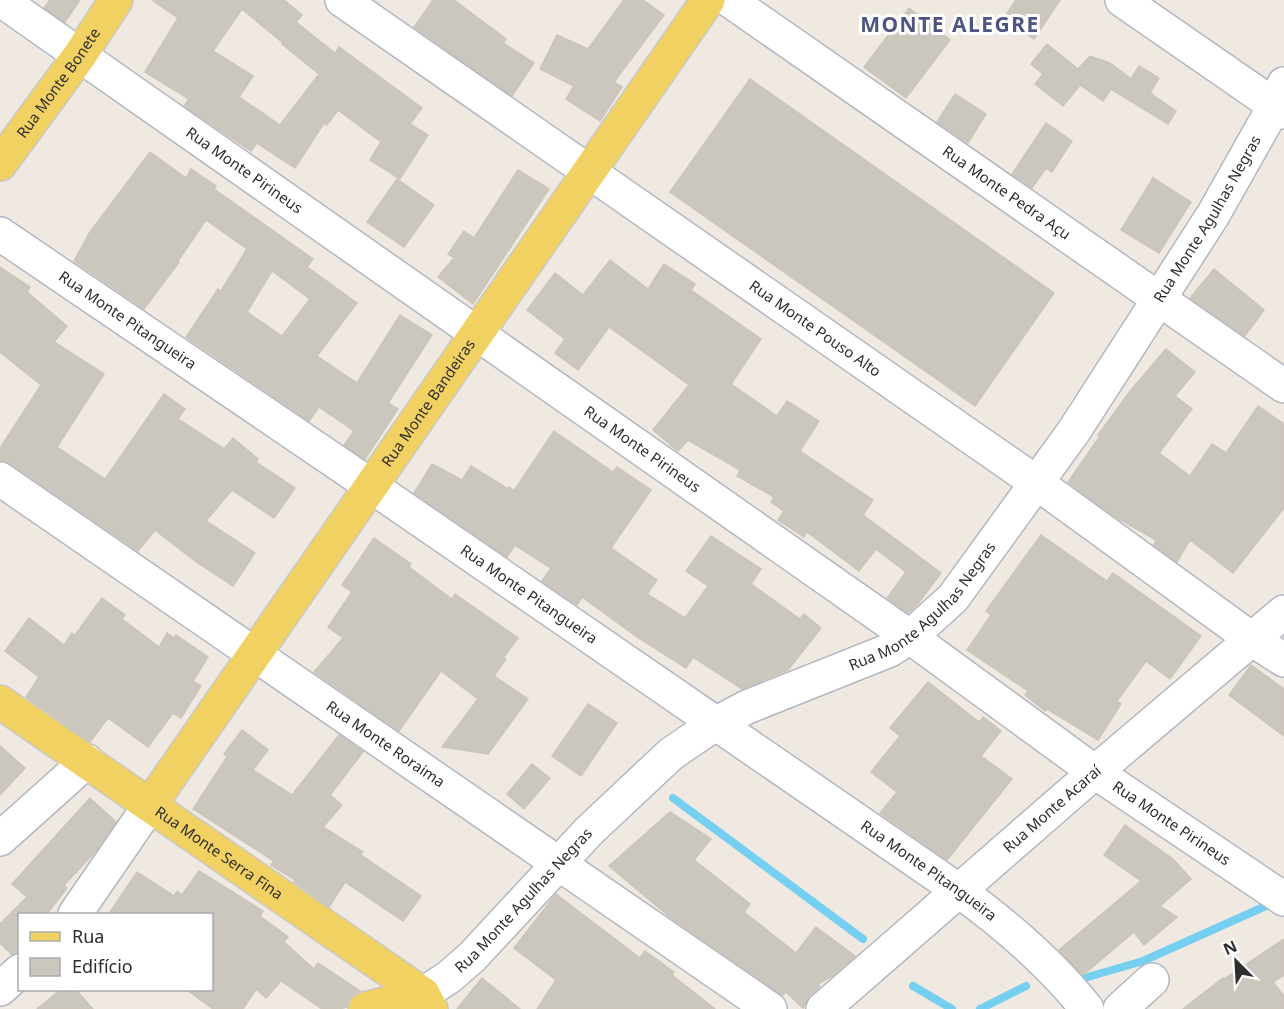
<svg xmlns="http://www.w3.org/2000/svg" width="1284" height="1009" viewBox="0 0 1284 1009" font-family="'Noto Sans',sans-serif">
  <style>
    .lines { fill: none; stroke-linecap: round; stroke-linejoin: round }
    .stream { stroke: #75cff0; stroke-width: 8 }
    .building { fill: #cbc7bf; stroke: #cbc5ba; stroke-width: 1.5; fill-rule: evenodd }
    .minor-casing { stroke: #b4b7c1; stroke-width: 36 }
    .major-casing { stroke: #c9c9c9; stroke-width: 36 }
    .minor { stroke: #fff; stroke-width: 33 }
    .major { stroke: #f2d163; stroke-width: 33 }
    .labels { text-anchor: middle; stroke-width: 6; stroke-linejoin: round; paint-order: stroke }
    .street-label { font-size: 15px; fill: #2e2e2e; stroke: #fff }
    .district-label { font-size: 21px; font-weight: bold; letter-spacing: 1.5px; fill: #4d5680; stroke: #fff }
  </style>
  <rect width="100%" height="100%" fill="#efe9e1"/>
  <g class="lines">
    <g class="stream">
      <path d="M673 798 863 939"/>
      <path d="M1081 979 1143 961 1268 905"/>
      <path d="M913 986 952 1009"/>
      <path d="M980 1009 1026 986"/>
    </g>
  </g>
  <g class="building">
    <path d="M50 0H80L65 22 44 8Z"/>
    <path d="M152 0H284L302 15 296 22 335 53 339 47 422 108 410 124 428 135 400 179 370 160 381 142 338 110 327 125 324 123 295 168 257 143 251 151 184 106 189 99 145 72 178 18ZM242 9 283 43 282 44 319 74 280 125 239 97 253 76 213 51Z"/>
    <path d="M433 0H454L506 39 503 43 534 63 512 96 414 27Z"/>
    <path d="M624 0H643L664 15 614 82 622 87 600 121 566 99 574 86 540 69 557 35 588 49Z"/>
    <path d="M1016 0H1060L1034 39 1003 19Z"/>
    <path d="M909 8 950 40 906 98 864 67Z"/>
    <path d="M1047 44 1078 69 1090 56 1110 63 1131 79 1139 66 1159 78 1150 93 1176 111 1168 124 1111 89 1103 101 1080 85 1063 106 1035 84 1043 74 1031 64Z"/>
    <path d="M750 79 1054 293 975 406 670 192Z"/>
    <path d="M955 94 986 114 968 143 937 122Z"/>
    <path d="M1046 123 1072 141 1052 172 1046 168 1032 188 1012 174Z"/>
    <path d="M150 152 186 178 191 169 216 186 214 189 313 259 307 267 357 303 317 356 357 383 400 315 432 335 388 403 398 409 365 459 344 445 354 431 319 407 309 421 186 337 218 289 221 291 247 249 206 220 178 261 179 262 144 309 74 261 90 232ZM272 271 310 299 282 336 247 312Z"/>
    <path d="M518 170 549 189 473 304 438 277 454 258 448 254 464 231 474 238Z"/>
    <path d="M1153 178 1191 202 1159 253 1121 230Z"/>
    <path d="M397 179 434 205 404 247 367 222Z"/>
    <path d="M610 260 648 289 664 264 695 284 691 290 761 339 731 384 777 416 787 401 819 421 800 451 873 500 863 515 941 573 917 605 908 613 887 598 906 572 876 549 859 571 807 532 804 537 778 520 784 511 771 502 774 497 737 476 740 470 688 440 678 451 653 430 689 385 609 327 578 370 555 353 565 339 527 310 555 273 583 295Z"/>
    <path d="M0 267 30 287 27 292 67 326 54 342 104 374 57 447 105 479 164 394 185 409 178 419 224 449 233 438 258 459 256 462 295 488 274 518 232 490 206 521 255 553 233 586 195 561 155 530 138 551 11 464 0 460V448L41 385 0 352Z"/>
    <path d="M1214 269 1264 310 1245 336 1190 298Z"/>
    <path d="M1166 349 1195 372 1175 396 1192 409 1159 453 1190 476 1212 444 1226 453 1258 406 1284 424V508L1233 573 1190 540 1177 562 1154 545 1156 540 1114 516 1068 482 1100 436 1098 435 1131 390Z"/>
    <path d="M554 431 613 472 617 467 651 490 611 548 657 580 647 594 685 618 708 586 686 571 711 536 761 569 751 584 800 619 804 614 821 628 788 670 742 689 693 657 686 668 637 637 582 597 577 605 542 581 551 568 515 545 507 557 414 493 432 464 462 480 471 466 508 489 509 487 514 491Z"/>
    <path d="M1041 535 1107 581 1113 573 1201 636 1170 679 1146 661 1117 701 1121 704 1098 740 1047 709 1045 711 1025 695 1028 691 967 650 991 615 986 611Z"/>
    <path d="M374 538 411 564 409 567 452 599 455 594 518 638 503 658 506 659 494 676 528 699 488 754 442 747 478 699 441 671 399 731 314 672 343 638 328 627 352 592 342 585Z"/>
    <path d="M102 598 125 615 122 619 159 647 167 633 174 638 176 635 208 657 193 681 201 686 181 718 173 713 148 747 108 718 90 742 26 697 39 677 5 651 29 618 64 645 72 633 75 635Z"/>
    <path d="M1251 665 1284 689V736L1229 695Z"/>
    <path d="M928 682 979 722 983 717 1001 731 981 756 1012 779 947 860 880 813 897 792 871 772 900 736 890 728Z"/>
    <path d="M588 704 617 723 581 776 552 756Z"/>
    <path d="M242 730 268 750 253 770 292 795 339 735 363 752 330 795 342 805 323 827 363 852 361 855 421 896 403 921 345 882 329 907 294 882 295 880 271 865 274 861 193 809 227 757 224 754Z"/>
    <path d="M0 746 25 768 0 795Z"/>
    <path d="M532 764 550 778 524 809 507 794Z"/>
    <path d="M90 798 116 822 95 852 64 885 67 888 46 915H20V953L12 955 0 943V924L27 897 12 884Z"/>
    <path d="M670 812 711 839 694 860 750 904 744 912 796 953 816 927 855 956 834 975 818 984 820 987 810 995 803 1008 786 992 782 995 671 918 609 866Z"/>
    <path d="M1125 825 1173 859 1191 879 1160 906 1177 917 1144 945 1134 932 1083 975 1059 950 1141 881 1104 855Z"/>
    <path d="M199 871 263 911 260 916 288 937 284 942 314 969 318 963 360 991 351 996 347 1007 339 1009H322L281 981 266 998 256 989 243 1009H213L187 990H212V915H108L137 872 174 896 177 891 182 895Z"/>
    <path d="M556 894 640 958 645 951 674 972 672 975 715 1009H537L556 980 514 948Z"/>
    <path d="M1284 939V975L1273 982 1284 996V1009H1183L1223 978 1224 979Z"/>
    <path d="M482 978 520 1009H457Z"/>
    <path d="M60 990H76L93 1009H37Z"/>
  </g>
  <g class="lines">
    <defs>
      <g id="minor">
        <path id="s1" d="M1 0 910 637 1095 772 1284 899"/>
        <path id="s2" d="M342 0 1037 483 1253 640 1284 660"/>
        <path id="s3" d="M729 0 1284 386"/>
        <path d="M1122 0 1284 112"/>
        <path id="s4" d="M0 234 342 466 958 890C1006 925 1051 963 1087 1009"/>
        <path id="s5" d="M0 479 770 1009"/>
        <path d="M0 839 87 761"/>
        <path d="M75 914 150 805"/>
        <path d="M0 989 20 971"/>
        <path id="s6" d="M423 994 449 977 472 957 589 831 671 754 715 724 747 707 890 650 910 637 953 598 1074 431 1213 215 1275 105 1284 84"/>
        <path id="s7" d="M823 1009 1095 772 1284 612"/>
        <path d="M1120 1009 1152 980"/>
      </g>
      <g id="major">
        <path id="s8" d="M0 164 80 55 116 0"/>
        <path id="s9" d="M0 702 423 994 431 1009"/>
        <path id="s10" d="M150 805 708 0"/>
        <path d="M365 1009 423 994"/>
      </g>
    </defs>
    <use href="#minor" class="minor-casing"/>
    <use href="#major" class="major-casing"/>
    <use href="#minor" class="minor"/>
    <use href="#major" class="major"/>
  </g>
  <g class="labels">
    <g class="street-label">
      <text dy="5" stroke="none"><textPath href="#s8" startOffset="100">Rua Monte Bonete</textPath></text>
      <text dy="5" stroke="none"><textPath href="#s1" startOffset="297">Rua Monte Pirineus</textPath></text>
      <text dy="5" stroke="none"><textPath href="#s3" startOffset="338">Rua Monte Pedra Açu</textPath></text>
      <text dy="5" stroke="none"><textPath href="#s6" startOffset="1128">Rua Monte Agulhas Negras</textPath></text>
      <text dy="5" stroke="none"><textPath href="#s4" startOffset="154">Rua Monte Pitangueira</textPath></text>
      <text dy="5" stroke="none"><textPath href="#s2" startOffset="576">Rua Monte Pouso Alto</textPath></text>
      <text dy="5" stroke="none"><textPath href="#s10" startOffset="489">Rua Monte Bandeiras</textPath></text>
      <text dy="5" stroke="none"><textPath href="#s1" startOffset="783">Rua Monte Pirineus</textPath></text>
      <text dy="5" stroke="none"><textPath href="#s4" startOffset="640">Rua Monte Pitangueira</textPath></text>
      <text dy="5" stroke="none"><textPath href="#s6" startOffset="642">Rua Monte Agulhas Negras</textPath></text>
      <text dy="5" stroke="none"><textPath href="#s5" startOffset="468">Rua Monte Roraima</textPath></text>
      <text dy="5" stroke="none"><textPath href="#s7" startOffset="304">Rua Monte Acaraí</textPath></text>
      <text dy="5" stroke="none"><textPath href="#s1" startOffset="1431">Rua Monte Pirineus</textPath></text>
      <text dy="5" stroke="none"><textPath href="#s9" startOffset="266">Rua Monte Serra Fina</textPath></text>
      <text dy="5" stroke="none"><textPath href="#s4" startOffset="1126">Rua Monte Pitangueira</textPath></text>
      <text dy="5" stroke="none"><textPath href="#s6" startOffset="138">Rua Monte Agulhas Negras</textPath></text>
    </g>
    <g class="district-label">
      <text x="950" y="32">MONTE ALEGRE</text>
    </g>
  </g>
  <rect x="18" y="913" width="195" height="78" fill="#ffffff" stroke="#ababab" stroke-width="1.5"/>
  <rect x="30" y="932" width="30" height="9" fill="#f2d163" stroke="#ababab" stroke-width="1.5"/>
  <text x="72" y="943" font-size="18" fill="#2e2e2e">Rua</text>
  <rect x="30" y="958" width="30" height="18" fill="#cbc7bf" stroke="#ababab" stroke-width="1.5"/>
  <text x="72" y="973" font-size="18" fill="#2e2e2e">Edifício</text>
  <g transform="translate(1236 961) rotate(336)" stroke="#ffffff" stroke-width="4.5" paint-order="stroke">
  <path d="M0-4.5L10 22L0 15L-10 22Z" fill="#2e2e2e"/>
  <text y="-9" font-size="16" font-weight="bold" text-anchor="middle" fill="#2e2e2e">N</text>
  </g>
</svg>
